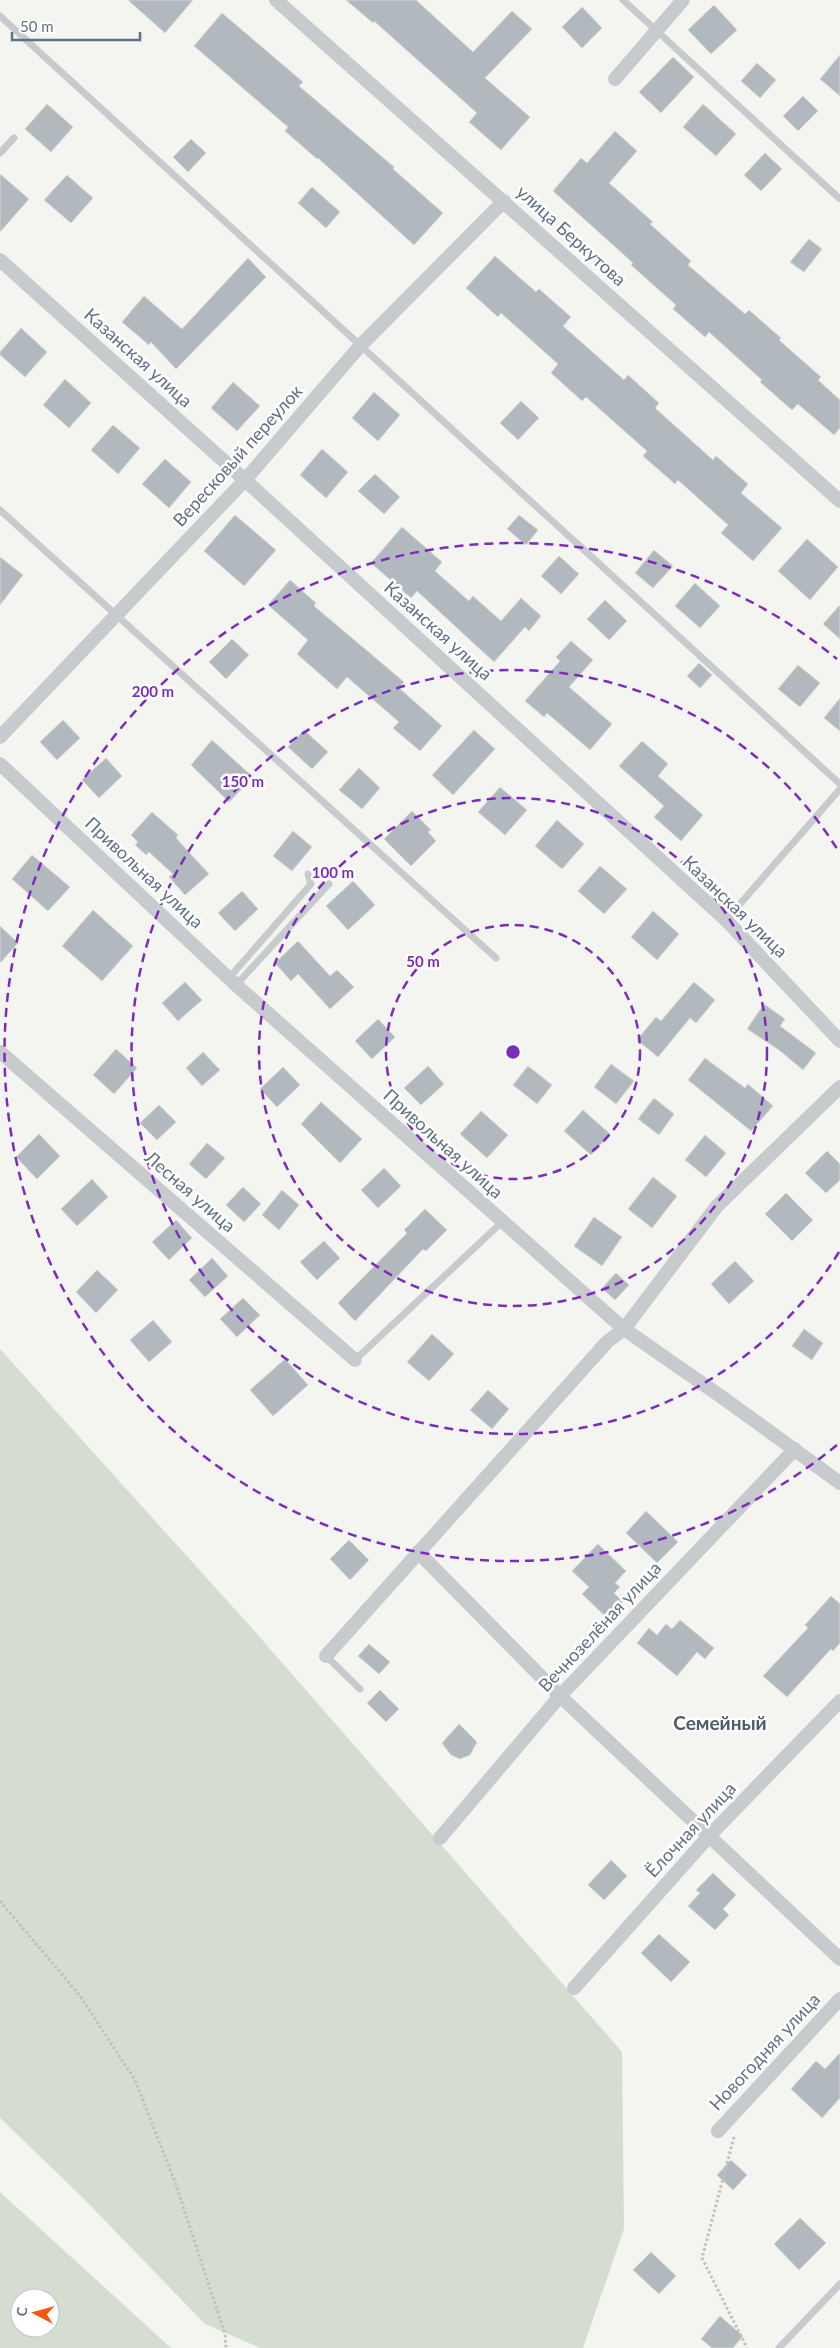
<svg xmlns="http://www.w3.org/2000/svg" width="840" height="2348" viewBox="0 0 840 2348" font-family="Lato,sans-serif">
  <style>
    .green { fill: #d4ddd0; fill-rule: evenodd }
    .building { fill: #b2b9be; stroke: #d5d6d3 }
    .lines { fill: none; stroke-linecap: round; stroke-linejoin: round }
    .path { stroke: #bec0c2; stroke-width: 3; stroke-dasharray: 2.5 2.5; stroke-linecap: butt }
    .service { stroke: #c8cbce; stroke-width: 7 }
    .minor { stroke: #c8cbce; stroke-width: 14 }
    .ring { fill: none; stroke: #7b2cbf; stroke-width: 2.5; stroke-dasharray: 9 6 }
    .labels { text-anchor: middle; stroke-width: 5; stroke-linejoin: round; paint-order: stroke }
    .street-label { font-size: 18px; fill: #607184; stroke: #fff }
    .neighbourhood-label { font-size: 19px; font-weight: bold; fill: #4f5b68; stroke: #fff }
    .centre { fill: #7b2cbf; stroke: #fff; stroke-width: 2.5 }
    .ring-label { font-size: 15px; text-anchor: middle; font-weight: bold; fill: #7b2cbf; stroke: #fff; stroke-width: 5; stroke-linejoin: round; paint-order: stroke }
  </style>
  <rect width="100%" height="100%" fill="#f4f5f0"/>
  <g class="green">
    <path d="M0 1349 250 1626 622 2052 624 2229 583 2348H260L205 2324 83 2198 0 2118Z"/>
    <path d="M0 2192 171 2348H0ZM20 2298H50V2328H20Z"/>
  </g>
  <g class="building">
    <path d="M128 0H193L165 33Z"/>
    <path d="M346 0H416L473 52 512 11 532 29 485 78 530 117 501 150 469 122 477 113 374 21 373 23Z"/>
    <path d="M714 5 737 30 711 54 688 30Z"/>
    <path d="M582 7 602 28 582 48 562 27Z"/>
    <path d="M222 13 303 82 299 86 394 167 393 169 443 213 414 245 318 158 317 159 285 131 288 127 194 46Z"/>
    <path d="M840 55V96L820 79Z"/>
    <path d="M673 57 694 77 661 113 639 92Z"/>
    <path d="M757 63 776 80 760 98 741 81Z"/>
    <path d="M803 96 818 111 798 131 783 116Z"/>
    <path d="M47 104 73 127 51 152 25 129Z"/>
    <path d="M703 104 736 134 716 156 683 127Z"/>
    <path d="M615 131 637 151 609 183 653 222 650 224 691 261 688 265 745 314 749 310 781 338 779 340 821 377 818 380 840 400V428L834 435 798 404 792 410 760 382 762 380 709 332 705 337 673 309 676 305 631 265 633 263 553 191 581 158 587 163Z"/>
    <path d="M191 139 206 153 188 172 173 157Z"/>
    <path d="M765 153 782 169 761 191 744 175Z"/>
    <path d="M0 174 29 199 0 232Z"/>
    <path d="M67 175 93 198 71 223 44 200Z"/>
    <path d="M312 187 340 212 326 228 298 203Z"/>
    <path d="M809 239 822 249 804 272 790 262Z"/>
    <path d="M495 256 536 292 539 289 571 317 563 326 624 380 628 375 659 403 655 408 713 460 716 456 748 484 741 493 782 528 753 561 721 533 728 525 678 480 675 484 643 456 647 451 586 397 582 401 551 373 558 364 501 313 498 317 466 288Z"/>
    <path d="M248 258 266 277 176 369 151 342 149 345 122 322 144 296 182 329Z"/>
    <path d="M21 328 47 352 25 377 0 355V352Z"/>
    <path d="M65 379 91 403 69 428 43 405Z"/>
    <path d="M233 382 260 406 237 431 211 408Z"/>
    <path d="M374 392 400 415 378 441 352 418Z"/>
    <path d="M521 401 539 418 518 440 500 423Z"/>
    <path d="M113 425 140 448 118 474 91 450Z"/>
    <path d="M322 449 348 472 326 498 300 475Z"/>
    <path d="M165 459 191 482 169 508 142 484Z"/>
    <path d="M375 474 400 497 384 514 358 491Z"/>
    <path d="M235 515 276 550 244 586 204 551Z"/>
    <path d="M519 515 538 530 526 545 507 529Z"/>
    <path d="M402 527 442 562 435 571 469 601 473 596 501 621 521 598 541 616 529 631 525 627 494 662 417 591 411 598 371 563Z"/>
    <path d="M807 539 838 567 810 600 778 571Z"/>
    <path d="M654 550 673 566 653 588 635 573Z"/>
    <path d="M559 556 579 574 561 594 541 576Z"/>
    <path d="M0 557 23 575 0 605Z"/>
    <path d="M290 580 316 603 314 606 404 682 399 688 442 726 420 751 393 728 399 722 347 677 337 689 297 654 308 640 268 605Z"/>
    <path d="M695 583 720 606 700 628 675 606Z"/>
    <path d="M605 600 627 621 609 640 587 619Z"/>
    <path d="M840 605V639L823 624Z"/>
    <path d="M232 639 249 655 226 679 209 662Z"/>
    <path d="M571 641 593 660 569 687 612 724 590 750 547 713 544 717 525 701 560 661 556 657Z"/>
    <path d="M699 663 712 675 700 688 687 676Z"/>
    <path d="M798 665 820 683 800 707 778 689Z"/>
    <path d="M840 698V731L824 718Z"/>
    <path d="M63 720 80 738 57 760 40 742Z"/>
    <path d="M304 730 328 752 312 769 288 747Z"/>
    <path d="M474 730 495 749 453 795 432 775Z"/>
    <path d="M212 740 253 777 229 802 191 765Z"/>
    <path d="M642 741 668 764 658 776 703 815 681 841 654 817 664 806 619 766Z"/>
    <path d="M106 758 122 776 99 798 82 780Z"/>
    <path d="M359 768 380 788 362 809 339 790Z"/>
    <path d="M500 787 527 810 505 835 478 812Z"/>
    <path d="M412 811 431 830 428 832 436 841 411 866 384 839Z"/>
    <path d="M152 812 178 835 176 838 209 874 185 895 169 877 173 874 149 852 146 855 135 845 138 842 131 835Z"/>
    <path d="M557 820 584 844 562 869 535 846Z"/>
    <path d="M293 831 312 847 292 871 273 856Z"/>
    <path d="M32 855 70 887 48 911 12 879Z"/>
    <path d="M600 866 627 889 604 914 578 891Z"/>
    <path d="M353 881 375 905 348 930 326 906Z"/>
    <path d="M242 891 258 909 235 931 218 913Z"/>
    <path d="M93 910 133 946 102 981 62 946Z"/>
    <path d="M653 911 679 934 657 960 631 937Z"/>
    <path d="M0 926 18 943 0 963Z"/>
    <path d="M298 941 330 976 337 970 354 987 330 1009 298 974 291 981 275 963Z"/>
    <path d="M185 982 202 1000 178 1021 162 1003Z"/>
    <path d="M694 982 715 1000 696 1023 690 1018 658 1057 637 1040 656 1017 661 1021Z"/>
    <path d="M764 1004 785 1019 780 1026 816 1053 803 1070 779 1050 747 1029Z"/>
    <path d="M378 1019 395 1037 372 1059 355 1041Z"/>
    <path d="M116 1049 137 1068 114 1094 93 1075Z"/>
    <path d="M203 1052 220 1070 202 1086 186 1068Z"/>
    <path d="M705 1058 745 1088 748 1084 773 1106 751 1131 688 1080Z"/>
    <path d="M611 1064 634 1081 616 1104 594 1087Z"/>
    <path d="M428 1066 444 1084 421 1105 404 1088Z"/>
    <path d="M528 1066 552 1085 537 1104 513 1085Z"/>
    <path d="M283 1067 300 1085 277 1107 260 1089Z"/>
    <path d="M654 1098 674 1114 659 1135 638 1119Z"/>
    <path d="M321 1102 362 1139 340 1163 301 1124Z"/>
    <path d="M159 1105 176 1122 157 1140 140 1123Z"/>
    <path d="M583 1110 610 1134 591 1155 564 1131Z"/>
    <path d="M481 1111 508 1135 487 1158 460 1134Z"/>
    <path d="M39 1134 60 1156 37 1179 16 1157Z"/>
    <path d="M705 1135 726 1153 706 1177 685 1160Z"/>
    <path d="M207 1143 225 1158 206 1179 189 1164Z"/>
    <path d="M827 1151 840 1164V1180L826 1193 805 1173Z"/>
    <path d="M384 1168 401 1186 378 1208 361 1190Z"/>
    <path d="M653 1177 677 1196 652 1228 628 1209Z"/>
    <path d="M92 1179 108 1197 77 1226 61 1209Z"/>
    <path d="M243 1187 261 1204 244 1222 226 1205Z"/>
    <path d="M282 1190 299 1205 279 1230 262 1215Z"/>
    <path d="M786 1193 813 1220 792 1241 765 1214Z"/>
    <path d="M425 1209 447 1230 426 1251 423 1249 355 1321 338 1303 407 1233 404 1230Z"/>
    <path d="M594 1217 622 1237 602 1266 574 1246Z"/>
    <path d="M176 1220 192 1238 169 1260 152 1242Z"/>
    <path d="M324 1241 340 1258 317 1280 300 1262Z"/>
    <path d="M212 1258 228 1276 205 1297 189 1280Z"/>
    <path d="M735 1261 754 1281 729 1304 711 1284Z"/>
    <path d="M97 1270 118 1290 96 1313 76 1292Z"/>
    <path d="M616 1273 629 1285 615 1300 602 1288Z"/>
    <path d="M243 1298 260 1315 237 1337 220 1319Z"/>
    <path d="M153 1320 172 1342 149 1362 130 1340Z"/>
    <path d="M804 1329 823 1343 812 1360 792 1346Z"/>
    <path d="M432 1334 454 1354 429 1381 407 1362Z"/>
    <path d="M285 1359 308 1385 273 1416 250 1390Z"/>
    <path d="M488 1390 509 1409 492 1429 470 1410Z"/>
    <path d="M646 1511 678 1542 657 1563 626 1533Z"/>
    <path d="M349 1540 369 1560 350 1580 330 1559Z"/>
    <path d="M598 1544 626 1571 615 1583 620 1587 614 1593 623 1602 607 1618 582 1594 589 1587 572 1571Z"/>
    <path d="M831 1596 840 1604V1643L833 1651 831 1649 787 1697 763 1676 808 1628 805 1625Z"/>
    <path d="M680 1620 714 1648 705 1659 697 1652 677 1676 637 1643 649 1628 657 1635 666 1624 672 1629Z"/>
    <path d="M369 1644 390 1662 379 1674 358 1656Z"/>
    <path d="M380 1690 399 1709 386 1722 367 1703Z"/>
    <path d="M459 1724 477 1742 470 1755 460 1759 451 1755 442 1743Z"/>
    <path d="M611 1860 627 1876 604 1900 588 1885Z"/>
    <path d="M713 1873 736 1895 723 1909 729 1915 715 1930 688 1906 700 1893 696 1890Z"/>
    <path d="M659 1934 690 1962 671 1982 641 1953Z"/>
    <path d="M840 2053V2098L822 2118 791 2089 816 2061 825 2069Z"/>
    <path d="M731 2160 747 2175 733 2190 717 2175Z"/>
    <path d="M800 2218 826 2243 799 2270 774 2244Z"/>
    <path d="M651 2252 676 2276 659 2294 633 2270Z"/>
    <path d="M720 2316 743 2336 733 2348H712L701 2339Z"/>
  </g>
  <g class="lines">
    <g class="path">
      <path d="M0 1901 81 1997 135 2080 175 2182 225 2334 226 2348"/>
      <path d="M734 2137 702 2258 747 2348"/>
    </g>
    <g class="service">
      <path d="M623 0 840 199"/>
      <path d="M0 16 840 784"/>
      <path d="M0 153 14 138"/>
      <path d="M0 510 496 958"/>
      <path d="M726 920 840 789"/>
      <path d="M229 978 311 884 308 874"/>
      <path d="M236 985 329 884"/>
      <path d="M355 1360 502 1222"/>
      <path d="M326 1656 360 1689"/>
      <path d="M779 2348 840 2284"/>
    </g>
    <g class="minor">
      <path d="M276 0 840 501"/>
      <path d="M615 79 683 0"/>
      <path d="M0 260 245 480 726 920 840 1041"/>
      <path d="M0 737 245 480 360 346 504 201"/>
      <path d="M0 764 236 985 624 1329 717 1206 840 1087"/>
      <path d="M0 1052 355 1360"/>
      <path d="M418 1552 560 1696 840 1959"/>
      <path d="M326 1656 607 1342 624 1329 726 1400 840 1483"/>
      <path d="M440 1838 560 1696 795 1449"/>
      <path d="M574 1988 710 1835 840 1701"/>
      <path d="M718 2131 840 1999"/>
    </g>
  </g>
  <g class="ring">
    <circle cx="513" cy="1052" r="127"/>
    <circle cx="513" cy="1052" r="254"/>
    <path d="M839 1252A382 382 0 1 1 839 852"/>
    <path d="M837 1445A509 509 0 1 1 837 659"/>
  </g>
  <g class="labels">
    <g class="street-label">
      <text transform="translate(571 236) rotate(42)" y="6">улица Беркутова</text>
      <text transform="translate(138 358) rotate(42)" y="6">Казанская улица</text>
      <text transform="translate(238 456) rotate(-48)" y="6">Вересковый переулок</text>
      <text transform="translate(438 631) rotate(42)" y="6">Казанская улица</text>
      <text transform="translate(144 873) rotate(43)" y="6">Привольная улица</text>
      <text transform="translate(735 907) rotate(44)" y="6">Казанская улица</text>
      <text transform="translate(443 1144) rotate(42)" y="6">Привольная улица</text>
      <text transform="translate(190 1192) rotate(41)" y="6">Лесная улица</text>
      <text transform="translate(600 1627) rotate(-47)" y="6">Вечнозелёная улица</text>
      <text transform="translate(691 1830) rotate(-47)" y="6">Ёлочная улица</text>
      <text transform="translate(765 2052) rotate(-47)" y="6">Новогодняя улица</text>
    </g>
    <g class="neighbourhood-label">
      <text x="720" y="1730">Семейный</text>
    </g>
  </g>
  <circle cx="513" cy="1052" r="8" class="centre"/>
  <g class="ring-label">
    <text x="153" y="697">200 m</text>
    <text x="243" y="787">150 m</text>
    <text x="333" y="878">100 m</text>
    <text x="423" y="967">50 m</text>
  </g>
  <g transform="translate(35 2313) rotate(276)"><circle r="24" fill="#ffffff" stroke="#bfc6ce"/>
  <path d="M0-4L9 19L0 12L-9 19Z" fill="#f5580f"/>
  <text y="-8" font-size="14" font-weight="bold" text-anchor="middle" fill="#607184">С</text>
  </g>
  <path d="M12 32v8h128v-8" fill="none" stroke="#607184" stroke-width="2.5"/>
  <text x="20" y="32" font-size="15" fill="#607184" stroke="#ffffff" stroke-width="4" paint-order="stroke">50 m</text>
</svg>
